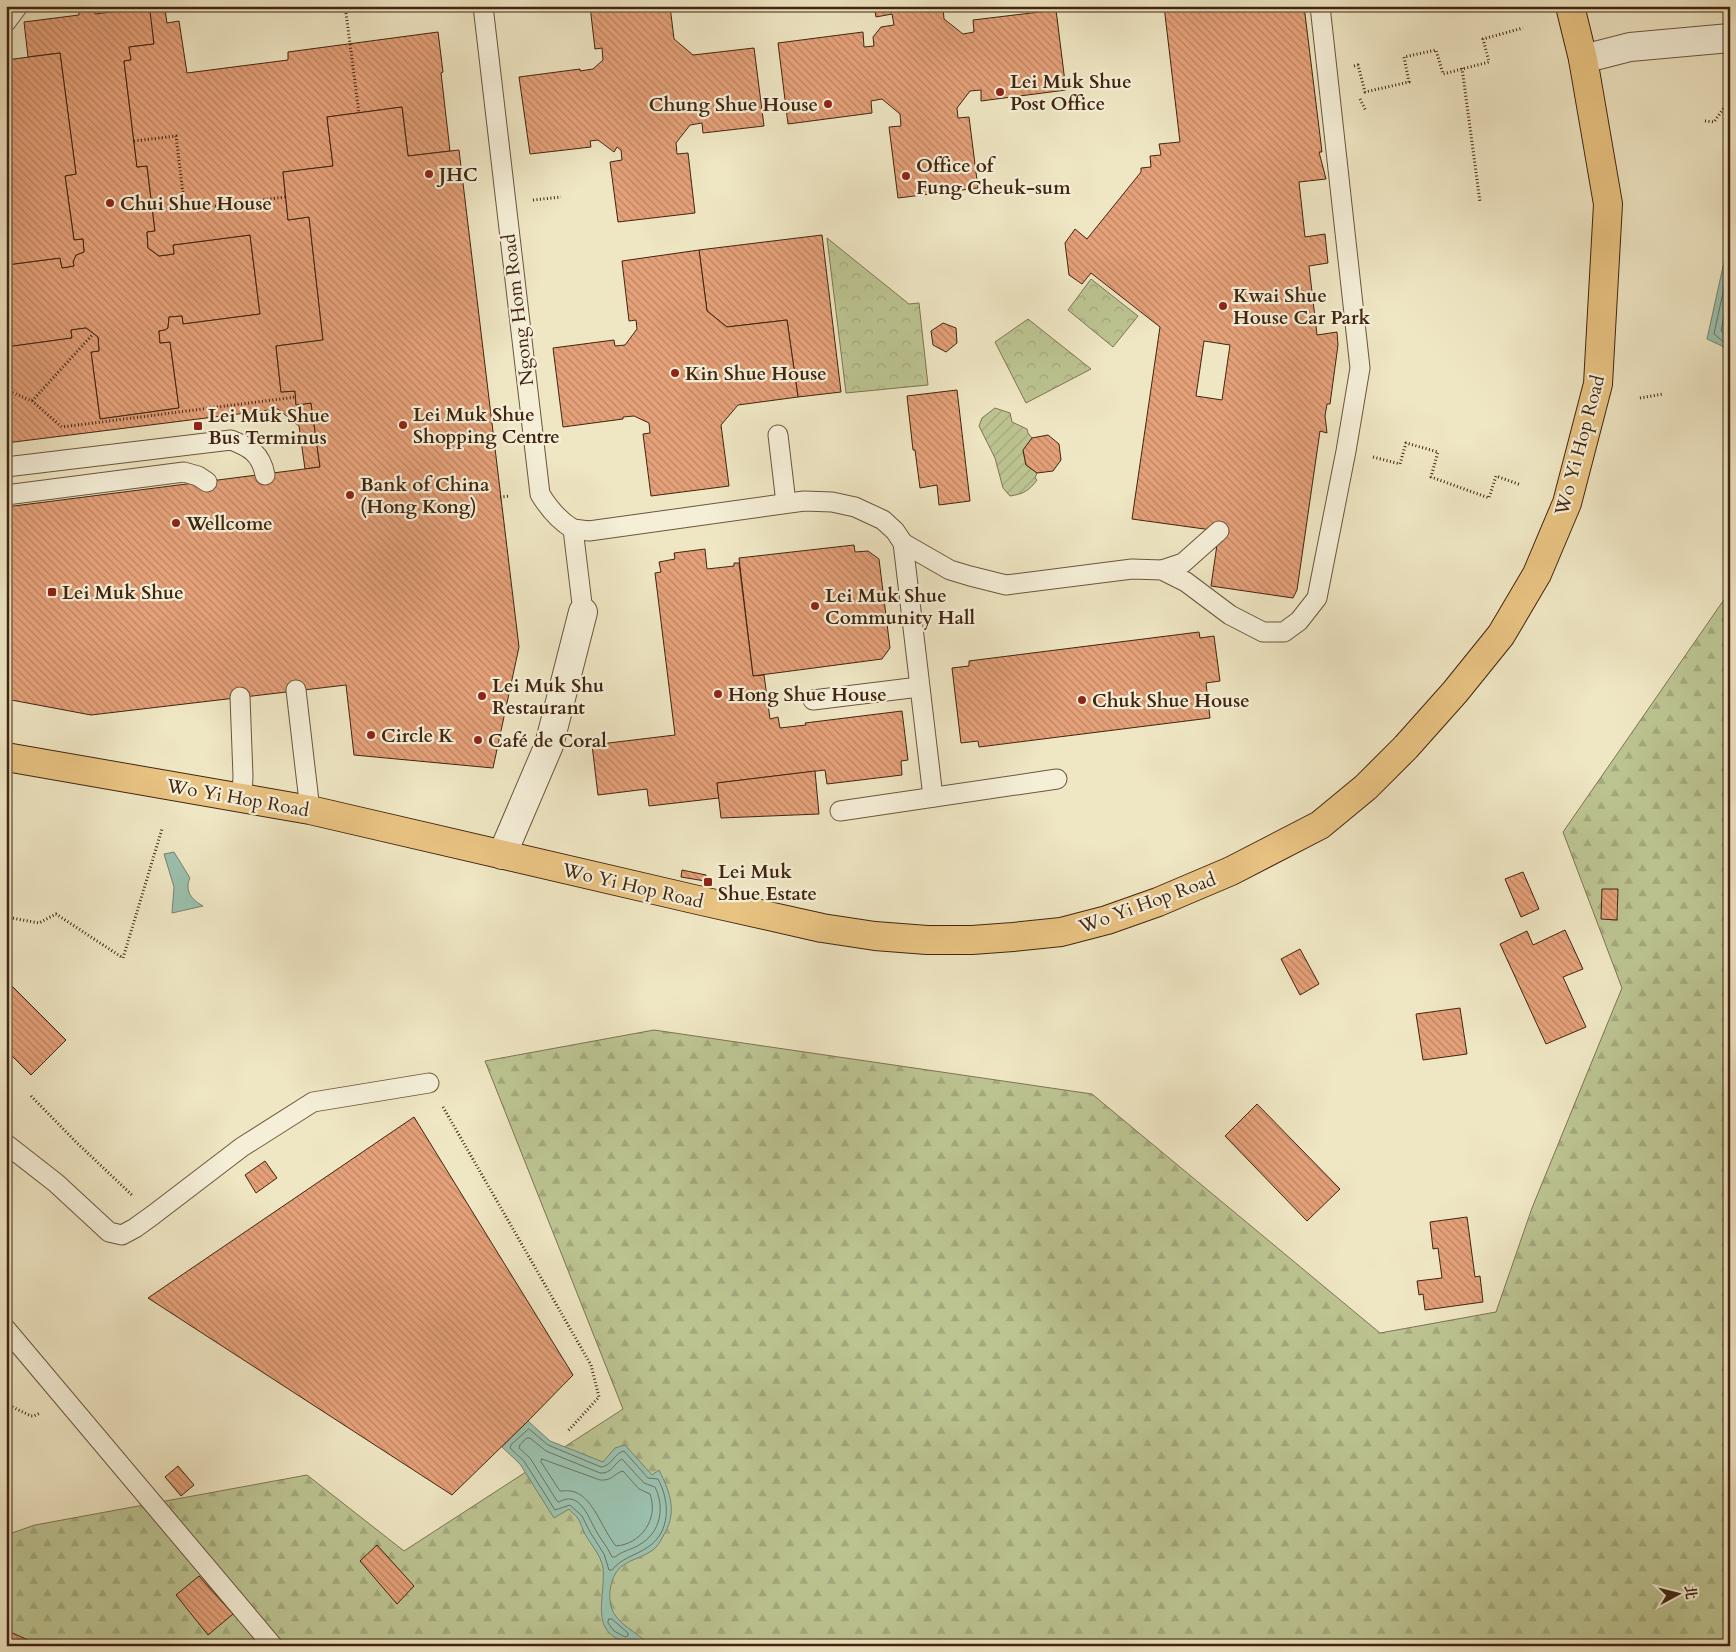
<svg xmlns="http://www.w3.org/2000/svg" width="1736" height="1652" viewBox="0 0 1736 1652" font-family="Cardo,'Noto Serif TC',serif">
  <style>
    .forest { fill: url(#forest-firs); stroke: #7e7451 }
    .park { fill: url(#park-crowns); stroke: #7e7451 }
    .garden { fill: url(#garden-furrows); stroke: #7e7451 }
    .water { fill: #9bc0ad; stroke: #77826e }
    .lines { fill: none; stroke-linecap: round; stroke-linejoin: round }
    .shore { stroke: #6e725e; stroke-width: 1 }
    .building { fill: url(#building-back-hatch); stroke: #412510; fill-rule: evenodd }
    .service-casing { stroke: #6c553d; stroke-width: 21 }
    .pedestrian-casing { stroke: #6c553d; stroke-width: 30 }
    .minor-casing { stroke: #6c553d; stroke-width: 30 }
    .primary-casing { stroke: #412510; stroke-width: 30 }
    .path { stroke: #412510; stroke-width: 3; stroke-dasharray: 1 2.5; stroke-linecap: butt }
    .service { stroke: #f5efd8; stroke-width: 19 }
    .pedestrian { stroke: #f5efd8; stroke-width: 28 }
    .minor { stroke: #f5efd8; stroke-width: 28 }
    .primary { stroke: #e8c382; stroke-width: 28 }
    .poi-dot { fill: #8f2418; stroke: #f5efd8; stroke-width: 2 }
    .labels { text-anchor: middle; stroke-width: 4.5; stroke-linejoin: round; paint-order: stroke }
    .poi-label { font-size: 19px; font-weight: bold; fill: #412510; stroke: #f5efd8; text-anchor: start }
    .street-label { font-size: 19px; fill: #412510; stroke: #f5efd8 }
  </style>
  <defs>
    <pattern id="forest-firs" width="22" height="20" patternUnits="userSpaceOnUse" patternTransform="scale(1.25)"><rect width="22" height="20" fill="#bcc492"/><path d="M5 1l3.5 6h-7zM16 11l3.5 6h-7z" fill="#a3a87d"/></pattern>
    <pattern id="park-crowns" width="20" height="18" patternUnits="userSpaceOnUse" patternTransform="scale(1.25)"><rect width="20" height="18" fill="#bcc492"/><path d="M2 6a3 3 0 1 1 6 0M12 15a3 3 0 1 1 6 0" fill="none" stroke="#a3a87d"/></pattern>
    <pattern id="garden-furrows" width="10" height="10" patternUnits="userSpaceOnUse" patternTransform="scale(1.25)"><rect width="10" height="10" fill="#bcc492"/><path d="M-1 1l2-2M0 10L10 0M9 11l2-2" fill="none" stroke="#a3a87d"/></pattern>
    <pattern id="building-back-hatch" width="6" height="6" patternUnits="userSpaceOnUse" patternTransform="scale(1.25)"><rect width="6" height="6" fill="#e5a179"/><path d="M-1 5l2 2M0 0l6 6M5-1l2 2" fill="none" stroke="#bb8362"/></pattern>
  </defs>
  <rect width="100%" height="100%" fill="#efe6c3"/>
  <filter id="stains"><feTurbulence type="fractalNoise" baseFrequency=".004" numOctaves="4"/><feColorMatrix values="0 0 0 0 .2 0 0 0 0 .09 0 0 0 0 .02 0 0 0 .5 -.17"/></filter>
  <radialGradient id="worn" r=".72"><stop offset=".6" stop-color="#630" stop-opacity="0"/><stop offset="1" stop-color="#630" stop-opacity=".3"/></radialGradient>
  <path class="forest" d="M1730 591V1646H6V1535L35 1525 307 1475 404 1551 623 1409 485 1061 654 1030 1092 1094 1380 1333 1496 1312 1532 1208 1622 988 1563 832Z"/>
  <g class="park">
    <path d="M827 238 909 304 919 303 928 385 846 393Z"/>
    <path d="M1091 279 1138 316 1113 347 1068 310Z"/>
    <path d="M1028 319 1091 369 1026 403 995 342Z"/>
  </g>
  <path class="garden" d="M995 408 1010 413 1012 422 1027 429 1028 433 1032 438 1023 451 1026 465 1037 473 1035 478 1037 480C1029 491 1023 494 1010 496L1003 488 995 458 979 426 982 418Z"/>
  <g class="water">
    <path d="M1730 245V355L1722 346 1707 339 1726 253Z"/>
    <path d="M174 852 190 878C184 891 192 900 203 906L172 913 174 887 164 854Z"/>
    <path d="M528 1421 550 1441 603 1462 615 1448 625 1445 652 1475 659 1470C671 1494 678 1513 662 1538 660 1542 657 1547 653 1550 644 1557 631 1559 622 1566 609 1576 606 1602 615 1615 624 1628 640 1634 650 1646 643 1646 638 1644 631 1643 587 1635 606 1598 603 1568 601 1555 591 1545 585 1534 582 1529 581 1522 577 1517 574 1514 571 1512 569 1509L554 1518 520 1464 502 1447Z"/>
  </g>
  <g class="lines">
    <g class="shore">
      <path d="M1730 260 1714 334 1730 347"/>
      <path d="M1730 289 1721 331 1730 338"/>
      <path d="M529 1429 548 1445 601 1467C612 1466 614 1453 624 1451L648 1478 658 1479C670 1501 671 1532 648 1547 635 1556 621 1558 612 1570H609L604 1554 590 1532 582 1516 570 1505 555 1510 524 1461 510 1448 511 1445Z"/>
      <path d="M527 1438H530L546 1451 600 1473C612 1474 614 1463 622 1459L644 1483 655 1487C665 1507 661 1533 639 1545 631 1550 622 1551 615 1557H612C608 1547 600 1539 595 1529 588 1516 579 1490 559 1502L557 1501 530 1458 519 1448 520 1445Z"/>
      <path d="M542 1459 600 1480C613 1481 614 1473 623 1471L639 1489 650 1494C659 1519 641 1544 616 1546 603 1531 594 1499 575 1492 570 1490 565 1491 560 1491L541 1462Z"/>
      <path d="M609 1619H612L628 1633V1636L625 1637 614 1631 608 1623Z"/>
    </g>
  </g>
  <g class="building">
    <path d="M81 6H91L94 9 95 14 150 7 154 44 129 47 131 60 124 61 137 167 147 166 155 231 147 232 148 248 159 256 174 254 173 245 250 235 260 314 183 324 182 316 169 317 168 328 165 330 159 331 160 343 170 342 179 408 100 419 91 352 99 351 98 337 86 328 71 330 72 338 6 347V265L60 258 62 268 74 266 73 262 76 255 84 252 83 239 74 240 65 176 76 174 60 53 28 57 24 22 79 15V10Z"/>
    <path d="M590 6H670L674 39 693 55 754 48 764 126 703 133 702 123 690 125 676 143 677 154 688 153 695 213 618 222 610 162 622 160 621 150 617 147 614 152 598 140 590 141 591 147 530 154 519 77 580 69V71L593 69 603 60 602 48 595 49Z"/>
    <path d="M874 6H955L943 8 944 19 963 34 974 32 973 20 1056 10 1066 90 981 101V90L970 91 957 108 958 118 969 117 978 188 898 198 889 127 901 126 900 114 882 99 871 101 872 113 788 124 778 43 863 32 864 47 874 46 873 37 881 27 894 25 892 14 876 17Z"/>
    <path d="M1164 6H1304L1322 152H1319L1326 179 1299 182 1305 237 1325 234 1328 263 1309 266 1317 335 1337 332 1338 345 1330 404H1327L1325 416 1327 433 1320 431 1297 590 1293 598 1211 586 1219 531 1132 519 1160 327 1091 273 1082 284 1069 275 1065 243 1075 229 1087 239 1141 172V168L1151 167 1150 156 1161 155 1159 144 1180 142ZM1204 341 1230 345 1222 400 1196 396Z"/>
    <path d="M165 9 167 23 179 21 187 73 288 60V52L438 32 443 72 441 73 450 151 408 156 402 107 327 117 333 166 283 172 288 220 309 217 323 340 276 346 281 392 295 391 296 405 311 403 320 467 305 469 299 426 278 409 6 443V347L72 338 71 330 86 328 98 337 99 351 91 352 100 419 179 408 170 342 160 343 159 331 165 330 168 328 169 317 182 316 183 324 260 314 250 235 173 245 174 254 159 256 148 248 147 232 155 231 147 166 137 167 124 61 131 60 129 47 154 44 150 11Z"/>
    <path d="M60 53 76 174 65 176 74 240 83 239 84 252 76 255 73 262 74 266 62 268 60 258 6 265V60Z"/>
    <path d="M402 107 408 156 459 150 519 647 493 768 354 755 346 685 91 715 6 699V507L320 467 311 403 296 405 295 391 281 392 276 346 323 340 309 217 288 220 283 172 333 166 327 117Z"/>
    <path d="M822 235 841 392 798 397 787 320 727 327 707 311 699 250Z"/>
    <path d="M699 250 707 311 727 327 787 320 798 397 738 405 721 425 729 486 651 496 643 434 650 433 649 423 634 416 623 417V419L563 427 553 348 614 340 615 346 625 345 637 329 636 320 629 321 622 261Z"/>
    <path d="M943 323 956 328 957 343 946 352 933 345 931 331Z"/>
    <path d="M957 390 970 501 939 505 937 485 920 488 915 450H913L907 396Z"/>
    <path d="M1048 435 1059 444 1061 460 1053 471 1037 473 1026 465 1023 450 1032 438Z"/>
    <path d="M854 545 855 552 868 551 879 559 890 648 882 659 753 676 739 558Z"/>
    <path d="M705 549 707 569 734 566V563H739L753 676 764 675 770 719 778 717 780 728 806 725 805 723 902 711 908 760 901 761 902 775 827 784 825 770 717 783 719 798 649 806 647 789 598 795 592 745 675 735 655 573 661 572 659 562 675 559 674 553Z"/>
    <path d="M1199 632 1200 638 1214 636 1220 681 1206 683 1210 718 979 747 978 741 961 743 952 668 969 666V661Z"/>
    <path d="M815 771 819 814 721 818 717 783Z"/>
    <path d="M682 870 706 875 705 881 681 877Z"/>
    <path d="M1523 872 1539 909 1521 917 1505 879Z"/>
    <path d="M1602 889H1618L1617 920 1601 919Z"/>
    <path d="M1565 930 1583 969 1563 977 1586 1027 1546 1044 1500 944 1527 931 1533 945Z"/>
    <path d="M1300 949 1319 984 1300 995 1281 959Z"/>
    <path d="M6 980 66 1040 31 1075 6 1050Z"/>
    <path d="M1460 1008 1467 1054 1423 1060 1416 1014Z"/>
    <path d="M1257 1104 1340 1189 1307 1221 1225 1136Z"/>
    <path d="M414 1117 573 1375 528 1421 452 1495 148 1298Z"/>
    <path d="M265 1161 277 1178 256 1193 245 1175Z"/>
    <path d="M1467 1217 1475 1277 1480 1276 1483 1302 1425 1310 1423 1294 1419 1295 1417 1281 1442 1278 1438 1248 1433 1249 1430 1222Z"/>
    <path d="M6 1418 11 1420 6 1433Z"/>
    <path d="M178 1466 194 1485 181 1496 165 1477Z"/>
    <path d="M377 1545 414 1586 397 1604 360 1561Z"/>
    <path d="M199 1576 233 1614 208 1635 176 1595Z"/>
    <path d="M6 1630 28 1640 25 1646H6Z"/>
  </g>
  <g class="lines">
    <defs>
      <g id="service">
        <path d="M483 6 540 494C549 509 558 520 573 529L583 612"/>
        <path d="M6 22 18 6"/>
        <path d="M778 435 786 503"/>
        <path d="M6 467 231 440C249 447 261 453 265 475"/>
        <path d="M6 495 184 472 198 476 207 482"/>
        <path d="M573 529 589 531 804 501 832 502 855 507 883 520 895 531 903 543 950 570 970 576 1006 585 1132 569 1162 570 1186 582 1230 615 1263 632H1284L1299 621 1317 598 1346 451 1360 368 1320 6"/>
        <path d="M903 543 933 797"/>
        <path d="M1162 570 1183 563 1219 531"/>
        <path d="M296 690 310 810"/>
        <path d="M240 697 243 776 242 797"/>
        <path d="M813 700 919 687"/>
        <path d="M840 811 1057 779"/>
        <path d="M6 1144 56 1183 109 1232 122 1235 135 1228 153 1215 242 1147 313 1102 429 1083"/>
        <path d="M6 1329 273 1646"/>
      </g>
      <path id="pedestrian" d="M502 855 549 745 583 612"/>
      <path id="minor" d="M1583 59 1630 47 1730 38"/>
      <path id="primary" d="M6 757 310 810 702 901 822 928 875 936 927 940H972L1013 937 1061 932 1107 920 1158 902 1231 871 1320 825 1366 787 1406 747 1455 692 1501 635 1537 574 1567 503 1598 384 1608 204 1583 59 1570 6"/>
    </defs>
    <use href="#service" class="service-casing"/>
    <use href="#pedestrian" class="pedestrian-casing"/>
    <use href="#minor" class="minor-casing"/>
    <use href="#primary" class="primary-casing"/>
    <g class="path">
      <path d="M346 13 359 113"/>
      <path d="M1354 66 1358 65 1365 92 1409 82 1404 57 1436 50 1443 74 1489 62 1483 39 1523 28"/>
      <path d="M1462 68 1480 202"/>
      <path d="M1360 99 1366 111"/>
      <path d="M1705 121 1714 122 1730 99"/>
      <path d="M134 141 176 136 185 210 285 197"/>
      <path d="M533 200 561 197"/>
      <path d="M6 390 32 401 62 427 296 397"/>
      <path d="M1640 398 1663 394"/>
      <path d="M32 401 93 334"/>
      <path d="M1373 457 1400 464 1406 443 1438 452 1431 477 1489 498 1496 476 1521 485"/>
      <path d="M500 497 510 496"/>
      <path d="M499 738 516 740"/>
      <path d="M584 741 592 740"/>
      <path d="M6 917 39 923 56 914 123 958 162 829"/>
      <path d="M31 1096 76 1142 133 1196"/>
      <path d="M443 1107 591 1365 599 1397 568 1431"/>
      <path d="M6 1404 31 1416H34L40 1413"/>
    </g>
    <use href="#service" class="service"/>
    <use href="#pedestrian" class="pedestrian"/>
    <use href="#minor" class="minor"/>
    <use href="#primary" class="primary"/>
  </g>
  <g class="poi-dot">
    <circle cx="1000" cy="92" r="5"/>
    <circle cx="828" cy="104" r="5"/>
    <circle cx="429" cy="174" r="5"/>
    <circle cx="906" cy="176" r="5"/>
    <circle cx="110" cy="203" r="5"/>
    <circle cx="1223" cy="306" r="5"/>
    <circle cx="675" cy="373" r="5"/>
    <circle cx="403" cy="425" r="5"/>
    <rect x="193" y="421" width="10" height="10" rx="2.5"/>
    <circle cx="350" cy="495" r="5"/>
    <circle cx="176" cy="523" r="5"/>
    <rect x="47" y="587" width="10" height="10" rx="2.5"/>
    <circle cx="815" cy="606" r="5"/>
    <circle cx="718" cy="694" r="5"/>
    <circle cx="482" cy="696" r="5"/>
    <circle cx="1082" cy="700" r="5"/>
    <circle cx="371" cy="735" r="5"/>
    <circle cx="478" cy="740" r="5"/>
    <rect x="703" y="877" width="10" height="10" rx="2.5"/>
  </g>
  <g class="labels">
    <g class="poi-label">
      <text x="1010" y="88">Lei Muk Shue<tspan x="1010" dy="22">Post Office</tspan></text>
      <text x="818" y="111" text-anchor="end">Chung Shue House</text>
      <text x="916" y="172">Office of<tspan x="916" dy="22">Fung Cheuk-sum</tspan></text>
      <text x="439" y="181">JHC</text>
      <text x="120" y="210">Chui Shue House</text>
      <text x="1233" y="302">Kwai Shue<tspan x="1233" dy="22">House Car Park</tspan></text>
      <text x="685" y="380">Kin Shue House</text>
      <text x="413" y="421">Lei Muk Shue<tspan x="413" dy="22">Shopping Centre</tspan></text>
      <text x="208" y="422">Lei Muk Shue<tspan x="208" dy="22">Bus Terminus</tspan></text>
      <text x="360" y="491">Bank of China<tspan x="360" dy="22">(Hong Kong)</tspan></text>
      <text x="186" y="530">Wellcome</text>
      <text x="62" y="599">Lei Muk Shue</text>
      <text x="825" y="602">Lei Muk Shue<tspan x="825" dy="22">Community Hall</tspan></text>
      <text x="492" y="692">Lei Muk Shu<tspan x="492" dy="22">Restaurant</tspan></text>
      <text x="728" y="701">Hong Shue House</text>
      <text x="1092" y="707">Chuk Shue House</text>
      <text x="381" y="742">Circle K</text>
      <text x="488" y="747">Café de Coral</text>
      <text x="718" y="878">Lei Muk<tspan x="718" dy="22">Shue Estate</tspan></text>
    </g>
    <g class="street-label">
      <text transform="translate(517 310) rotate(-97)" y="7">Ngong Hom Road</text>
      <text transform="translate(1579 445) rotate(-75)" y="7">Wo Yi Hop Road</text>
      <text transform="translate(238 797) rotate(10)" y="7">Wo Yi Hop Road</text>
      <text transform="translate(633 885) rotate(13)" y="7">Wo Yi Hop Road</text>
      <text transform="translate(1147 902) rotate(-20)" y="7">Wo Yi Hop Road</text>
    </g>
  </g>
  <rect width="1736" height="1652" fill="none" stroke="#efe6c3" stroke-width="25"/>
  <rect x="8" y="8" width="1721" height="1637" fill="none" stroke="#412510" stroke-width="2.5"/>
  <rect x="12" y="12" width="1711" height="1627" fill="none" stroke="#412510"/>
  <g transform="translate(1678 1594) rotate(83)" stroke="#f5efd8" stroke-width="4" paint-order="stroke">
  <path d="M0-4L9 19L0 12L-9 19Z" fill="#412510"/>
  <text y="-8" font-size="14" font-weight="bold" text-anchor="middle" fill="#412510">北</text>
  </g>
  <rect width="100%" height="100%" filter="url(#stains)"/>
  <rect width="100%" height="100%" fill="url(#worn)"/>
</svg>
